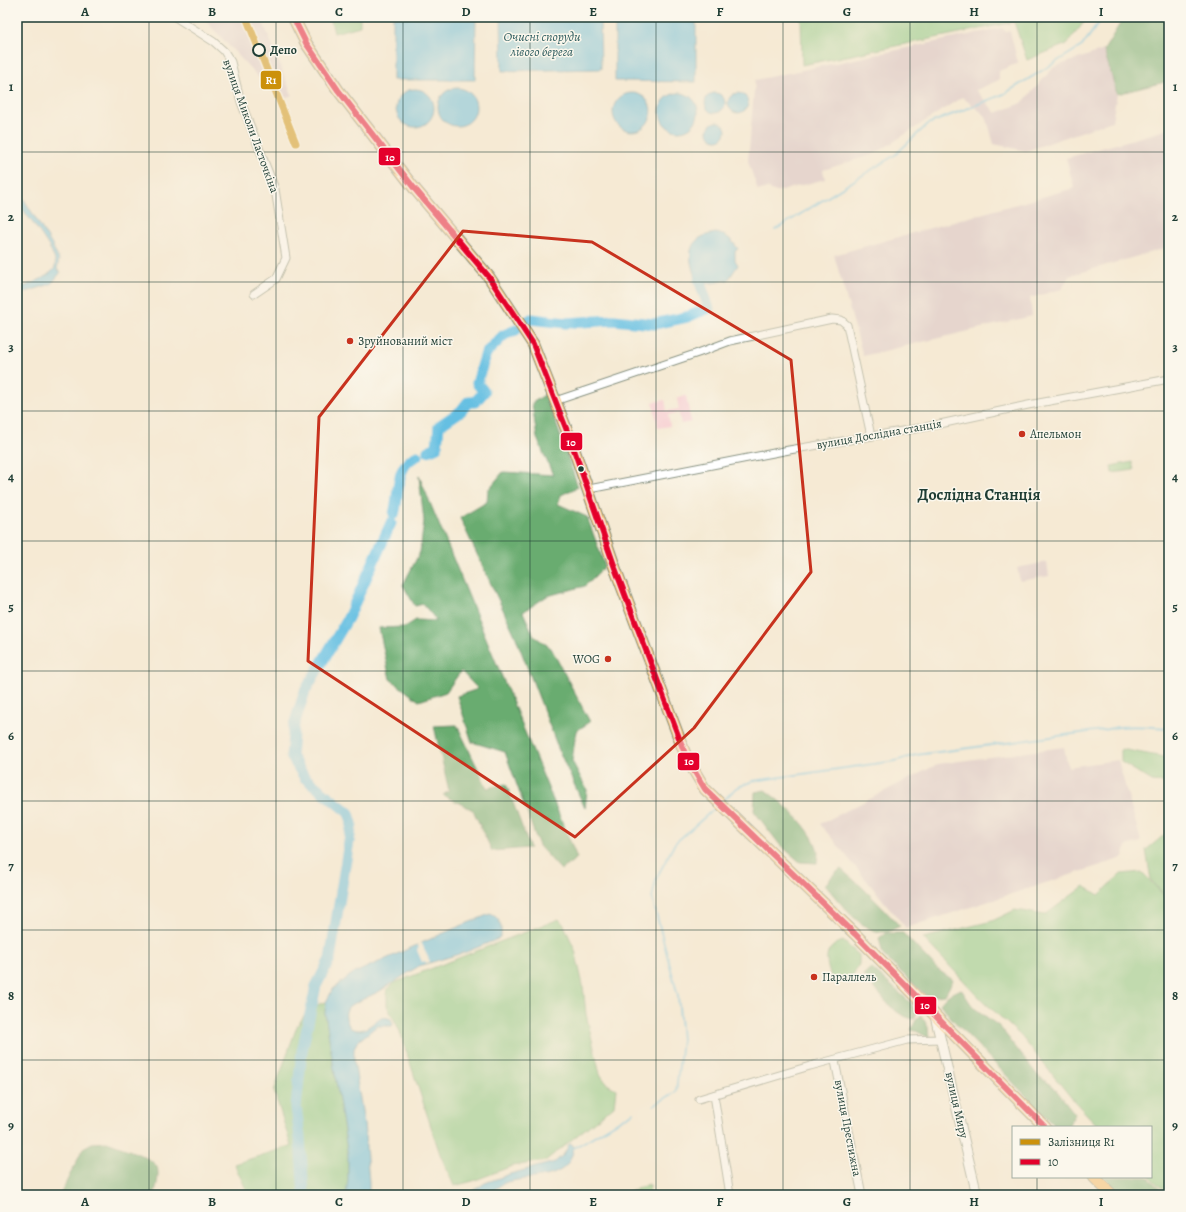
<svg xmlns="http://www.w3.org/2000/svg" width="1186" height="1212" viewBox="0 0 1186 1212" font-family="Alegreya,serif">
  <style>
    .built { fill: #f7cfd2 }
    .industrial { fill: #d2bdc6 }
    .green { fill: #82c781; stroke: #50825a }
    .forest { fill: #69ac6f; stroke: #447452 }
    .water { fill: #65bfe2; stroke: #427e8b }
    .pier { fill: #f5ead4 }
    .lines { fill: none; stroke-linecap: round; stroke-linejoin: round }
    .stream { stroke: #65bfe2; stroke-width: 2 }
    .river { stroke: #65bfe2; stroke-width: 11 }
    .minor-casing { stroke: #8a9484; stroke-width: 9 }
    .tertiary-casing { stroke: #8a9484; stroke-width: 11 }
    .primary-casing { stroke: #8a9484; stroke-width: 13 }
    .minor { stroke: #fff; stroke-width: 7 }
    .tertiary { stroke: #fff; stroke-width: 9 }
    .primary { stroke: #f9be6d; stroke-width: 11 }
    .bus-1-casing { stroke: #fbf7ec; stroke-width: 9 }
    .bus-1 { stroke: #e4002b; stroke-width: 6 }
    .rail-1-casing { stroke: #fbf7ec; stroke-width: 10 }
    .rail-1 { stroke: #cc910a; stroke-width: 7 }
    .marked { fill: none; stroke: #c8321e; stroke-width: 3; stroke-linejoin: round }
    .grid { fill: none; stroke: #1f3d34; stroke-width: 1; stroke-opacity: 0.55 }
    .stop-dot { fill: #fbf7ec; stroke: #1f3d34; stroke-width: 2 }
    .poi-dot { fill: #c8321e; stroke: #fbf7ec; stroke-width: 1.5 }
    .bus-dot { fill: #1f3d34; stroke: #fbf7ec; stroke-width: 1.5 }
    .labels { text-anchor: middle; stroke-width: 3; stroke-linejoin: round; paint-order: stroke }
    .stop-label { font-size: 12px; font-weight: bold; fill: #1f3d34; stroke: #fbf7ec; text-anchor: start }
    .street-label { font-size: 12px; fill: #1f3d34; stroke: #fbf7ec }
    .poi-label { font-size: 12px; fill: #1f3d34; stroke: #fbf7ec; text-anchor: start }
    .water-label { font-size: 13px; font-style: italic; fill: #305e60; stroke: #fbf7ec }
    .district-label { font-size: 16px; font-weight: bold; fill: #1f3d34; stroke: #fbf7ec }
    .line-badge { stroke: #fbf7ec; stroke-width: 1.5 }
    .badge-label { font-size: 11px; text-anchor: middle; font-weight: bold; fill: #fff }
    .neatline { fill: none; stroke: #1f3d34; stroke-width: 1.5 }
    .grid-label { font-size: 13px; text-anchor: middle; font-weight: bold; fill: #1f3d34 }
  </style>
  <rect width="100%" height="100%" fill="#fbf7ec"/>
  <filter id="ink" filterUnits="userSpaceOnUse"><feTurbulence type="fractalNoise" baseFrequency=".025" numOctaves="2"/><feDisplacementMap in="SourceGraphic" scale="8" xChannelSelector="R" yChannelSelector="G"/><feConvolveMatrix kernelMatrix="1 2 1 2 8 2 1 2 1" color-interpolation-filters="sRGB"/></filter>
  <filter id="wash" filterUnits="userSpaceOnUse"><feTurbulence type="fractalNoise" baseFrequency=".012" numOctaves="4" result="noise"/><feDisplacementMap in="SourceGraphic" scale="16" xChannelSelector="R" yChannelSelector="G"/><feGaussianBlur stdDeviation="0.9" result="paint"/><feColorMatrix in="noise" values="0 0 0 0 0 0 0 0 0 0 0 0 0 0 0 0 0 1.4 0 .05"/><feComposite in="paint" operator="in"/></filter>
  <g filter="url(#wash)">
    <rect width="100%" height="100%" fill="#f5ead4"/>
    <path class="built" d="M686 396 691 422 681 424 679 413 668 415 670 426 658 428 653 402 665 400 667 411 679 409 677 398Z"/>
    <g class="industrial">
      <path d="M202 17H261L292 95 280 100Z"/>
      <path d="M1002 28 1006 32 1010 31 1018 63 999 71V80L976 90 996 113 1022 103 1054 67 1104 50 1117 94 1112 121 1026 151 994 144 986 116 962 97 875 154 823 170 825 179 776 192 767 188 758 191 748 161 755 80Z"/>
      <path d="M1169 129V171L1167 172 1169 179V247L1069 276 1062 289 1030 298 1032 316 863 356 834 255 1074 188 1066 158Z"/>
      <path d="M1047 562 1049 576 1020 581 1017 568Z"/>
      <path d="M1064 747 1068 767 1118 760 1141 842 1126 846 1123 858 906 928 820 824 938 764Z"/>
    </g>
    <g class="green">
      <path d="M330 17H360V26L334 33Z"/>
      <path d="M801 17H1088L1067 44 1027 60 1014 22 802 65Z"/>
      <path d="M1132 462 1134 470 1112 473 1111 466Z"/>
      <path d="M1121 749 1169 758V783L1152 781 1121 762Z"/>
      <path d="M1169 831V900L1151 880 1146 850Z"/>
      <path d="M1142 872 1169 901V1195L1150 1177H1151V1127H1099L1074 1101 1021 1036 982 1000 923 938 992 921 1015 910 1045 915 1084 886 1099 895 1121 874Z"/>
      <path d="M559 919 564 925 575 950 583 985 586 1014 600 1074 607 1084 616 1089 614 1106 545 1161 512 1166 473 1181 454 1186 440 1154 399 1029 387 1006V990L394 983Z"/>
      <path d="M843 941 859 955V964L853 976 843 980 831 977C825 960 823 948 843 941Z"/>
      <path d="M326 1002 325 1013 348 1155V1180L346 1195H249L234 1164 291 1146 274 1091 297 1026 307 1012 321 1003Z"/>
      <path d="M649 1184 650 1195H621Z"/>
    </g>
    <g class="forest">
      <path d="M1124 17H1169V81L1117 94 1104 50Z"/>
      <path d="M546 394 578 487 561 495 558 504 587 517 605 566 585 586 547 596 523 612 534 636 551 648 590 722 576 731 572 761 587 790 585 808 560 753 515 635 460 518 487 502 488 490 503 472 553 475 537 438 532 403Z"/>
      <path d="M419 476 577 858 561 870 539 846 505 752 472 742 457 696 478 689 461 671 446 692 419 701 390 679 379 628 405 627 416 620 437 621 423 604 415 606 403 585 420 552 424 521Z"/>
      <path d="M457 725 487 788 506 784 530 848 492 851 473 810 443 795 449 791 434 726Z"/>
      <path d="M765 790C783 803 810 826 817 848 819 852 817 859 817 863L800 862 780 845 754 811 755 792Z"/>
      <path d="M841 869 863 888 900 926C895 928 890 932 885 932 862 934 839 901 825 885L833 875Z"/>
      <path d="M886 933H903L937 969 953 980 945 995 927 997 883 955 879 938Z"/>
      <path d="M871 968 910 1002 917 1012 914 1019C890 1015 879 990 863 975Z"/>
      <path d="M961 989 973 1007 1000 1027 1038 1076 1053 1086 1075 1114 1068 1126 1056 1127 952 1019 940 1004 947 996Z"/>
      <path d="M921 1015 928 1027 929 1038 916 1031 911 1030 916 1020Z"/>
      <path d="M107 1142C119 1147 151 1156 157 1167 160 1175 156 1188 154 1195H60L83 1148 92 1143Z"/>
      <path d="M1104 1177H1148L1165 1195H1122Z"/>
    </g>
    <g class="water">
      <path d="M393 17H476L475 80H393Z"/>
      <path d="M501 17H600L601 69 502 71Z"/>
      <path d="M615 17H696V82L615 81Z"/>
      <circle cx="457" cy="107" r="19"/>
      <circle cx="415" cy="108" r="19"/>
      <circle cx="715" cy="103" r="10"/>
      <circle cx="738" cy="103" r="10"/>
      <circle cx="679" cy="112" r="19"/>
      <circle cx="632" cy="112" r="19"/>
      <circle cx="717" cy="131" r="9"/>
      <path d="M17 188 52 245 59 260 57 270 61 272 51 284 17 295V290C28 284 46 279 54 269 63 257 27 218 21 206 18 200 17 195 17 188Z"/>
      <path d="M716 233C727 235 732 240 738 249L735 251V260L738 265 728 280C718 282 709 285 700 281 695 278 693 272 692 267 687 247 694 236 716 233Z"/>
      <path d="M490 914C500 917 502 926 501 936L498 939 466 952 419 966 380 991 349 1006C343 1014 346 1019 350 1028 371 1037 375 1011 391 1019L393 1024 392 1026H377L357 1042 354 1049V1061L364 1123 369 1182V1195H346L348 1180V1155L325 1013 326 1002 333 989 352 974 453 929Z"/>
      <path d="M570 1143 574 1146C570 1183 533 1175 507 1182 499 1185 494 1191 486 1194 481 1197 473 1195 467 1195L485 1183 510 1174 555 1162 564 1154Z"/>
    </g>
    <path class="pier" d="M421 942 430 962 426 963 425 961 422 962 417 950 419 948 417 943Z"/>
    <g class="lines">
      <g class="stream">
        <path d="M775 230 895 155 928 124 1004 94 1082 46 1103 17"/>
        <path d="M725 799 736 788 753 781 895 761 916 755 1103 730C1125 724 1146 727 1169 728"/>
        <path d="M654 1105 676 1092 682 1040 678 996 652 898 656 879 675 843 714 809"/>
        <path d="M574 1148 634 1112"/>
      </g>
      <g class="river">
        <path d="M525 323 531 319 566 323 614 320 654 324 687 317 709 308 699 280"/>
        <path d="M428 451 437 447 439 426 461 411 468 402H475L484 392 477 383 486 353 504 335 516 330"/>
        <path d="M394 514C400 494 394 465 417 456"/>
        <path d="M304 1195 300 1138 296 1107 302 1051 316 986 330 959 352 823 349 813 305 778 291 756 294 725 305 691 348 618 391 523"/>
      </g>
    </g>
  </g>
  <g filter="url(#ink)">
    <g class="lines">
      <defs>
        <g id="minor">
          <path d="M175 17 214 42 224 51 231 62 241 102 275 189 286 258 276 279 254 294"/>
          <path d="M555 401 698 353 730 341 832 319 841 320 847 325 871 436"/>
          <path d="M589 489 789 450 926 427 1028 405 1169 379"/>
          <path d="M835 1061 862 1195"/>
          <path d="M714 1095 730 1195"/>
          <path d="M699 1099 810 1066 907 1040 941 1039"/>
        </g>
        <path id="tertiary" d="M935 1016 977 1195"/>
        <g id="primary">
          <path d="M293 17 306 43 338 90 414 188 489 277 533 344 571 441 615 568 687 759 705 789 855 934 1045 1127"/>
          <path d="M1094 1177 1112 1195"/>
        </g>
      </defs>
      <use href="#minor" class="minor-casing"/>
      <use href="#tertiary" class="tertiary-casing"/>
      <use href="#primary" class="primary-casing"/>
      <use href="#minor" class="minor"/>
      <use href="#tertiary" class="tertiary"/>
      <use href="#primary" class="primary"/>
      <defs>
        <path id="bus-1" d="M293 17 306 43 338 90 414 188 489 277 533 344 571 441 615 568 687 759 705 789 855 934 1045 1127"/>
      </defs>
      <use href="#bus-1" class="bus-1-casing"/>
      <use href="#bus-1" class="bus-1"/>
      <defs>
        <path id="rail-1" d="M246 17 296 143"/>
      </defs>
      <use href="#rail-1" class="rail-1-casing"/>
      <use href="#rail-1" class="rail-1"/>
    </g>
  </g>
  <path d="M0 0H1186V1212H0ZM463 231 592 242 791 360 811 572 694 728 575 837 308 661 319 417Z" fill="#f5ead4" fill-opacity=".55" fill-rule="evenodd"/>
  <path class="marked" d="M463 231 592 242 791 360 811 572 694 728 575 837 308 661 319 417Z"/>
  <path class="grid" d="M149 17V1195M276 17V1195M403 17V1195M530 17V1195M656 17V1195M783 17V1195M910 17V1195M1037 17V1127M17 152H1169M17 282H1169M17 411H1169M17 541H1169M17 671H1169M17 801H1169M17 930H1169M17 1060H1169M1037 1177V1195"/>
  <circle class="stop-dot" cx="259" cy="50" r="6"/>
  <g class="poi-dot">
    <circle cx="350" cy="341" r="4"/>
    <circle cx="1022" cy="434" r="4"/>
    <circle cx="608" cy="659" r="4"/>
    <circle cx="814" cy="977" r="4"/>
  </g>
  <circle class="bus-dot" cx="581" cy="469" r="3.5"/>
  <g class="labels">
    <g class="stop-label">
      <text x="270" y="54">Депо</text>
    </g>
    <g class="street-label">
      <text transform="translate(251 126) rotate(70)" y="4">вулиця Миколи Ласточкіна</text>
      <text transform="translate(879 434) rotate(-10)" y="4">вулиця Дослідна станція</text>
      <text transform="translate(957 1105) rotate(77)" y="4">вулиця Миру</text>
      <text transform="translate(848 1128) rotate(79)" y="4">вулиця Престижна</text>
    </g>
    <g class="poi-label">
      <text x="358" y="345">Зруйнований міст</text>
      <text x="1030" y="438">Апельмон</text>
      <text x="600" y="663" text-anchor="end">WOG</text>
      <text x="822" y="981">Параллель</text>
    </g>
    <g class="water-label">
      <text x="542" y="41">Очисні споруди<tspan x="542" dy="15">лівого берега</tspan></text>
    </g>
    <g class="district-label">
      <text x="979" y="500">Дослідна Станція</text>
    </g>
  </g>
  <g class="line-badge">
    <rect x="260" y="70" width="22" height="20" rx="4" fill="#cc910a"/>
    <rect x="378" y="147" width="23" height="19" rx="4" fill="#e4002b"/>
    <rect x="560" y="432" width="23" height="19" rx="4" fill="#e4002b"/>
    <rect x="677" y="752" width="23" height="19" rx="4" fill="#e4002b"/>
    <rect x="914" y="996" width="23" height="19" rx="4" fill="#e4002b"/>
  </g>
  <g class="badge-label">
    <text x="271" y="84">R1</text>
    <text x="390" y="161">10</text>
    <text x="571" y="446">10</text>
    <text x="689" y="765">10</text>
    <text x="925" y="1009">10</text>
  </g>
  <rect width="1186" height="1212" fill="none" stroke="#fbf7ec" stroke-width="44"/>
  <rect x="1012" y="1126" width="140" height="52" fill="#fbf7ec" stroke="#a3ada2"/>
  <rect x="1020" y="1139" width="20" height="6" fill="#cc910a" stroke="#a3ada2"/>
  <text x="1048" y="1146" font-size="12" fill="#1f3d34">Залізниця R1</text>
  <rect x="1020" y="1159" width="20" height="6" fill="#e4002b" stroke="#a3ada2"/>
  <text x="1048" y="1166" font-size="12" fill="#1f3d34">10</text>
  <rect x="22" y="22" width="1142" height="1168" class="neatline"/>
  <g class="grid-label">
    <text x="85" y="16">A</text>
    <text x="212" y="16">B</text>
    <text x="339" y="16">C</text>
    <text x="466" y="16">D</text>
    <text x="593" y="16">E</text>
    <text x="720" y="16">F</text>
    <text x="847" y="16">G</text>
    <text x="974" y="16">H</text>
    <text x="1101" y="16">I</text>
    <text x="11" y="91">1</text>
    <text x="1175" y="91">1</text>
    <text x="11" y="221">2</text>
    <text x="1175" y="221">2</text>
    <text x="11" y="351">3</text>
    <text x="1175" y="351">3</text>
    <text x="11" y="481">4</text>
    <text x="1175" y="481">4</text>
    <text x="11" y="611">5</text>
    <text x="1175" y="611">5</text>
    <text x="11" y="740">6</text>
    <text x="1175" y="740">6</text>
    <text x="11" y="870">7</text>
    <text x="1175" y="870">7</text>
    <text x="11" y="1000">8</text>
    <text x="1175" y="1000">8</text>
    <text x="11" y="1130">9</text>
    <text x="1175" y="1130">9</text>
    <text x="85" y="1206">A</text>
    <text x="212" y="1206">B</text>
    <text x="339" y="1206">C</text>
    <text x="466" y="1206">D</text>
    <text x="593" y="1206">E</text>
    <text x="720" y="1206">F</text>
    <text x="847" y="1206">G</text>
    <text x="974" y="1206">H</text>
    <text x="1101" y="1206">I</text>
  </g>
</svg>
